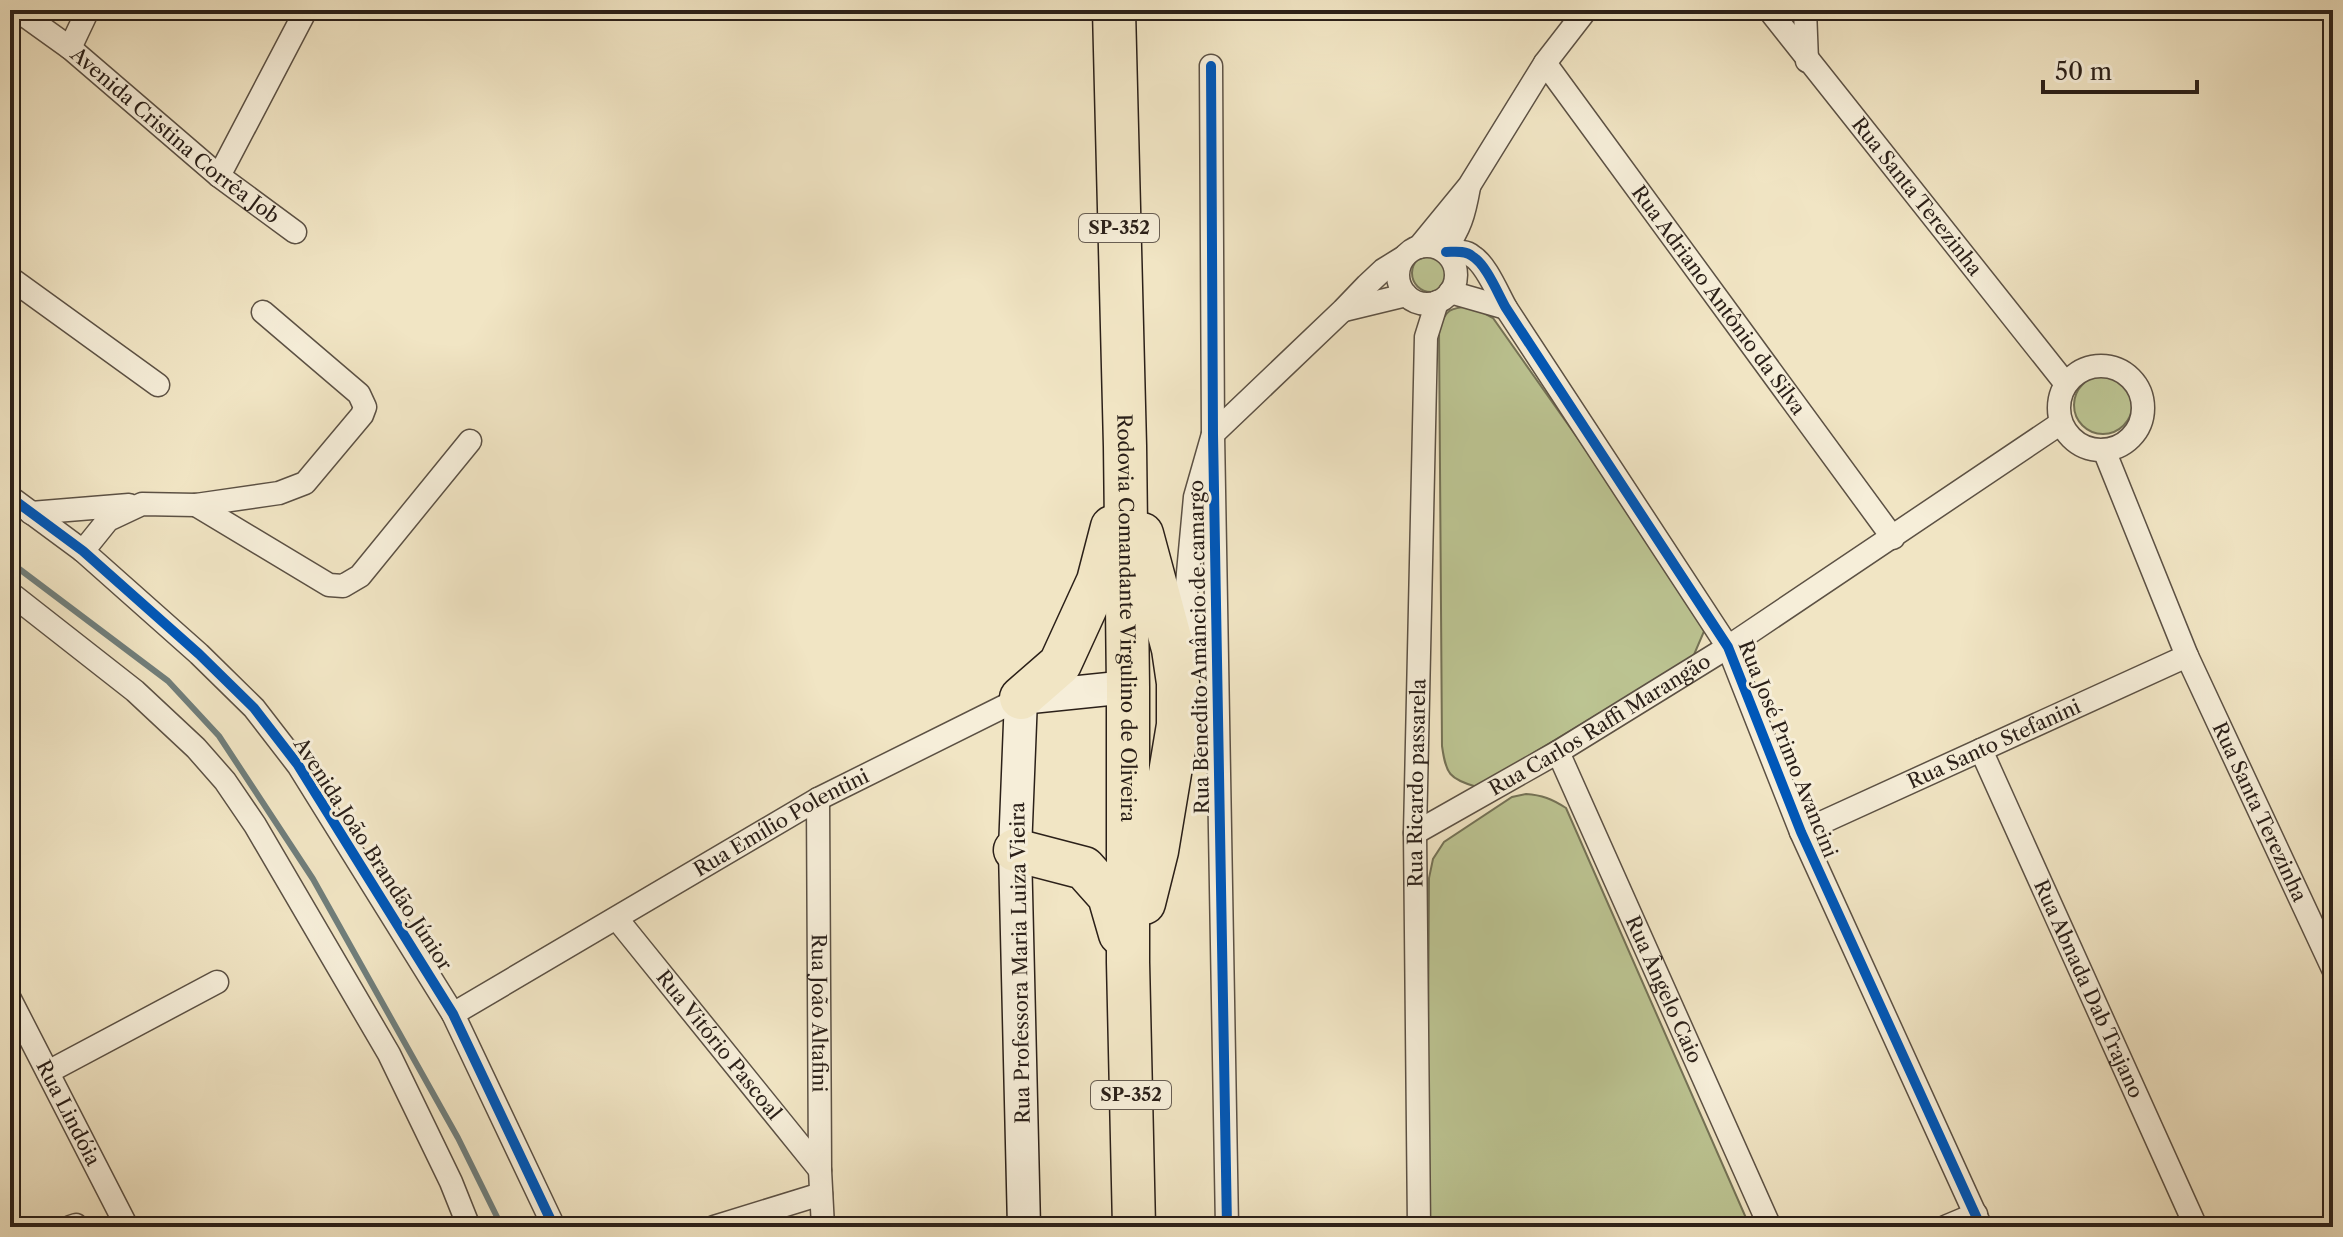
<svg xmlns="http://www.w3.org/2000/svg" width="2343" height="1237" viewBox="0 0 2343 1237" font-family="'Libre Caslon Text',serif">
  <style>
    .green { fill: #bcc492; stroke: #747256; stroke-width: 2 }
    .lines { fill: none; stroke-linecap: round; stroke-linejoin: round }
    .stream { stroke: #707e7b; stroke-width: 6 }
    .street-casing { stroke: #5c5144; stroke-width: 25 }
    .secondary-casing { stroke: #2b2019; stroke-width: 35 }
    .highway-casing { stroke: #2b2019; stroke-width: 45 }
    .street { stroke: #f6eed9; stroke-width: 22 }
    .secondary { stroke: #f6eed9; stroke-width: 32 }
    .highway { stroke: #f1e5c4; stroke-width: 42 }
    .cycleway-casing { stroke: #f6eed9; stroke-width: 15 }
    .cycleway { stroke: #0057b8; stroke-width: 10 }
    .labels { text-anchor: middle; stroke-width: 6; stroke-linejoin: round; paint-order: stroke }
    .shield { fill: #f6eed9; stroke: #685e53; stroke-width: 2 }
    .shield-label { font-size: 18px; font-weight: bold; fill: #2b2019 }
    .street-label { font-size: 20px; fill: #2b2019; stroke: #f6eed9 }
  </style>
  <rect width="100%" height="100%" fill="#f1e5c4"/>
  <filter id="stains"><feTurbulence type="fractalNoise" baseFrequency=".0025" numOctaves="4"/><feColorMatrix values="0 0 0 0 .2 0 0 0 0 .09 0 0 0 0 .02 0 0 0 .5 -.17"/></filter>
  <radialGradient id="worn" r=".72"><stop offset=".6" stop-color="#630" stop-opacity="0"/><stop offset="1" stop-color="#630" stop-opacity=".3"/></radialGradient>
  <g class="green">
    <circle cx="1431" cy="273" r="19"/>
    <path d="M1471 306 1493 318 1694 603 1705 629 1693 657 1477 787C1449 779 1446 774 1442 746L1439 329C1446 308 1451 308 1471 306Z"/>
    <circle cx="2103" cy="405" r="29"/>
    <path d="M1526 794C1542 795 1552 799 1566 808L1750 1227H1433L1432 1225 1427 1210 1429 878 1433 859 1444 842 1512 797Z"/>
  </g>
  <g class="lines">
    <path class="stream" d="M10 562 168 681 219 736 313 879 458 1138 502 1227"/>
    <defs>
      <g id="street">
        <path id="s1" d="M17 10 70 48 219 176 295 232"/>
        <path id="s2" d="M1769 10 2066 384"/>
        <path d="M1805 10 1807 61"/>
        <path d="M70 48 88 10"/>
        <path id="s3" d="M1545 63 1893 538"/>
        <path d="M1211 66 1213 434 1227 1227"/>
        <path d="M219 176 306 10"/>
        <circle cx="1427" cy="275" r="29"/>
        <path d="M1419 247 1469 186 1545 63 1586 10"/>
        <path d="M1444 251C1460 229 1464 215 1469 187"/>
        <path d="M1446 252C1454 252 1465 250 1472 256 1486 264 1498 294 1506 308L1728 647 1801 832 1981 1227"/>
        <path d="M10 278 158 385"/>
        <path d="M1450 292 1506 308"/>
        <path d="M1344 310 1406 295"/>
        <circle cx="2101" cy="408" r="42"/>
        <path id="s4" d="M2104 450 2187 656 2333 969"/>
        <path d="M10 497 83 551 199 654 254 708 298 765 453 1014 554 1227"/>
        <path d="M196 505 329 585 343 586 360 576 470 441"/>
        <path d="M31 513 129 505"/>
        <path d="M83 551 108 520 142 504 196 505 279 493 305 483 362 415 365 407 359 394 263 312"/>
        <path d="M10 593 135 691 196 748 225 781 255 825 389 1054 451 1182 469 1227"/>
        <path d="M1182 638 1195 497 1213 434 1343 310 1367 285 1383 270 1404 257"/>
        <path id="s5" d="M1981 750 2196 1227"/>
        <path id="s6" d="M1558 752 1770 1227"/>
        <path id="s7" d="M818 799 820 1170 823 1227"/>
        <path id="s8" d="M1801 832 2187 656"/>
        <path id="s9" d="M1415 833 1558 752 1728 647 2061 423"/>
        <path id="s10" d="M617 919 820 1170"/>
        <path id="s11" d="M10 999 127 1227"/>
        <path id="s12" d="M453 1014 818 799 1021 698"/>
        <path d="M48 1072 217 982"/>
        <path d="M70 1227 76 1225"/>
        <path d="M714 1227 821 1194"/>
        <path id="s13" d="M1419 1227 1415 833 1426 337 1437 302"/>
        <path d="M1945 1227 1976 1214"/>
      </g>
      <path id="secondary" d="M1024 1227 1015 850 1021 698 1128 687"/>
      <g id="highway">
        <path id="s14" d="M1114 10 1125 446 1128 687V962L1134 1227"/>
        <path d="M1142 534 1173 649 1178 683V725L1157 851 1144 903"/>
        <path d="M1021 698 1060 664 1098 581 1112 527"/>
        <path d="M1015 850 1084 868 1109 896 1120 934"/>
      </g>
    </defs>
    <use href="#street" class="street-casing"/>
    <use href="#secondary" class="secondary-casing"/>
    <use href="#highway" class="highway-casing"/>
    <use href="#street" class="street"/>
    <use href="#secondary" class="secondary"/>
    <use href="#highway" class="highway"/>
    <defs>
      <g id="cycleway">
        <path d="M1211 66 1213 434 1227 1227"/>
        <path d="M1446 252C1454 252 1465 250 1472 256 1486 264 1498 294 1506 308L1728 647 1801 832 1981 1227"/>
        <path d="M10 497 83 551 199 654 254 708 298 765 453 1014 554 1227"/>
      </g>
    </defs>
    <use href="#cycleway" class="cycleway-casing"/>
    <use href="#cycleway" class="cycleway"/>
  </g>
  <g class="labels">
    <g class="shield">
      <rect x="1079" y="214" width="80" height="28" rx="6"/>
      <rect x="1091" y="1081" width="80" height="28" rx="6"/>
    </g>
    <g class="shield-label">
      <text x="1119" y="234">SP-352</text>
      <text x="1131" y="1101">SP-352</text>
    </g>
    <g class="street-label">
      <text dy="7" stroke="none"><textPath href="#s1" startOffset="202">Avenida Cristina Corrêa Job</textPath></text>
      <text dy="7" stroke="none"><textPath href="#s2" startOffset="238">Rua Santa Terezinha</textPath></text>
      <text dy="7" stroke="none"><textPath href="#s3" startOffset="294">Rua Adriano Antônio da Silva</textPath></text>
      <text dy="7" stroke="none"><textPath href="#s14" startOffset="608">Rodovia Comandante Virgulino de Oliveira</textPath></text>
      <text transform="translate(1199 647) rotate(-91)" y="7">Rua Benedito Amâncio de camargo</text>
      <text dy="7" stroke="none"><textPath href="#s9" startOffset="214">Rua Carlos Raffi Marangão</textPath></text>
      <text dy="7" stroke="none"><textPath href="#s8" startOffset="212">Rua Santo Stefanini</textPath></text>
      <text transform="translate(1788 749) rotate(68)" y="7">Rua José Primo Avancini</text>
      <text dy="7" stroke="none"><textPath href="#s13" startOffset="444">Rua Ricardo passarela</textPath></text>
      <text dy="7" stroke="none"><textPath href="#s4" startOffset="394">Rua Santa Terezinha</textPath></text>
      <text dy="7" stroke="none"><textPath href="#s12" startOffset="380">Rua Emílio Polentini</textPath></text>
      <text transform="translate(373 854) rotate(57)" y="7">Avenida João Brandão Júnior</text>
      <text transform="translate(1020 963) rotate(-91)" y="7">Rua Professora Maria Luiza Vieira</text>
      <text dy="7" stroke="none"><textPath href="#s5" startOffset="262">Rua Abnada Dab Trajano</textPath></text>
      <text dy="7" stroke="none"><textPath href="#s6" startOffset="260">Rua Ângelo Caio</textPath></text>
      <text dy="7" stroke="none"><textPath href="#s7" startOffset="214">Rua João Altafini</textPath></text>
      <text dy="7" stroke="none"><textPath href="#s10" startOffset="162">Rua Vitório Pascoal</textPath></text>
      <text dy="7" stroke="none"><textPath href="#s11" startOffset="128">Rua Lindóia</textPath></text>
    </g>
  </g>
  <rect width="2343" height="1237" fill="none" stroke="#f1e5c4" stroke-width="40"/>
  <rect x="12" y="12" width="2319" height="1213" fill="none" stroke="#2b2019" stroke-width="4"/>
  <rect x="20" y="20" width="2303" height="1197" fill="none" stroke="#2b2019" stroke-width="2"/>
  <path d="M2043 80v12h154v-12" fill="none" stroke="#2b2019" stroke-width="4"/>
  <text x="2055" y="80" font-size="24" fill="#2b2019" stroke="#f6eed9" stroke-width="6" paint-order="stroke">50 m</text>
  <rect width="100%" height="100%" filter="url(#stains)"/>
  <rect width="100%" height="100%" fill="url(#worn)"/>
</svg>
